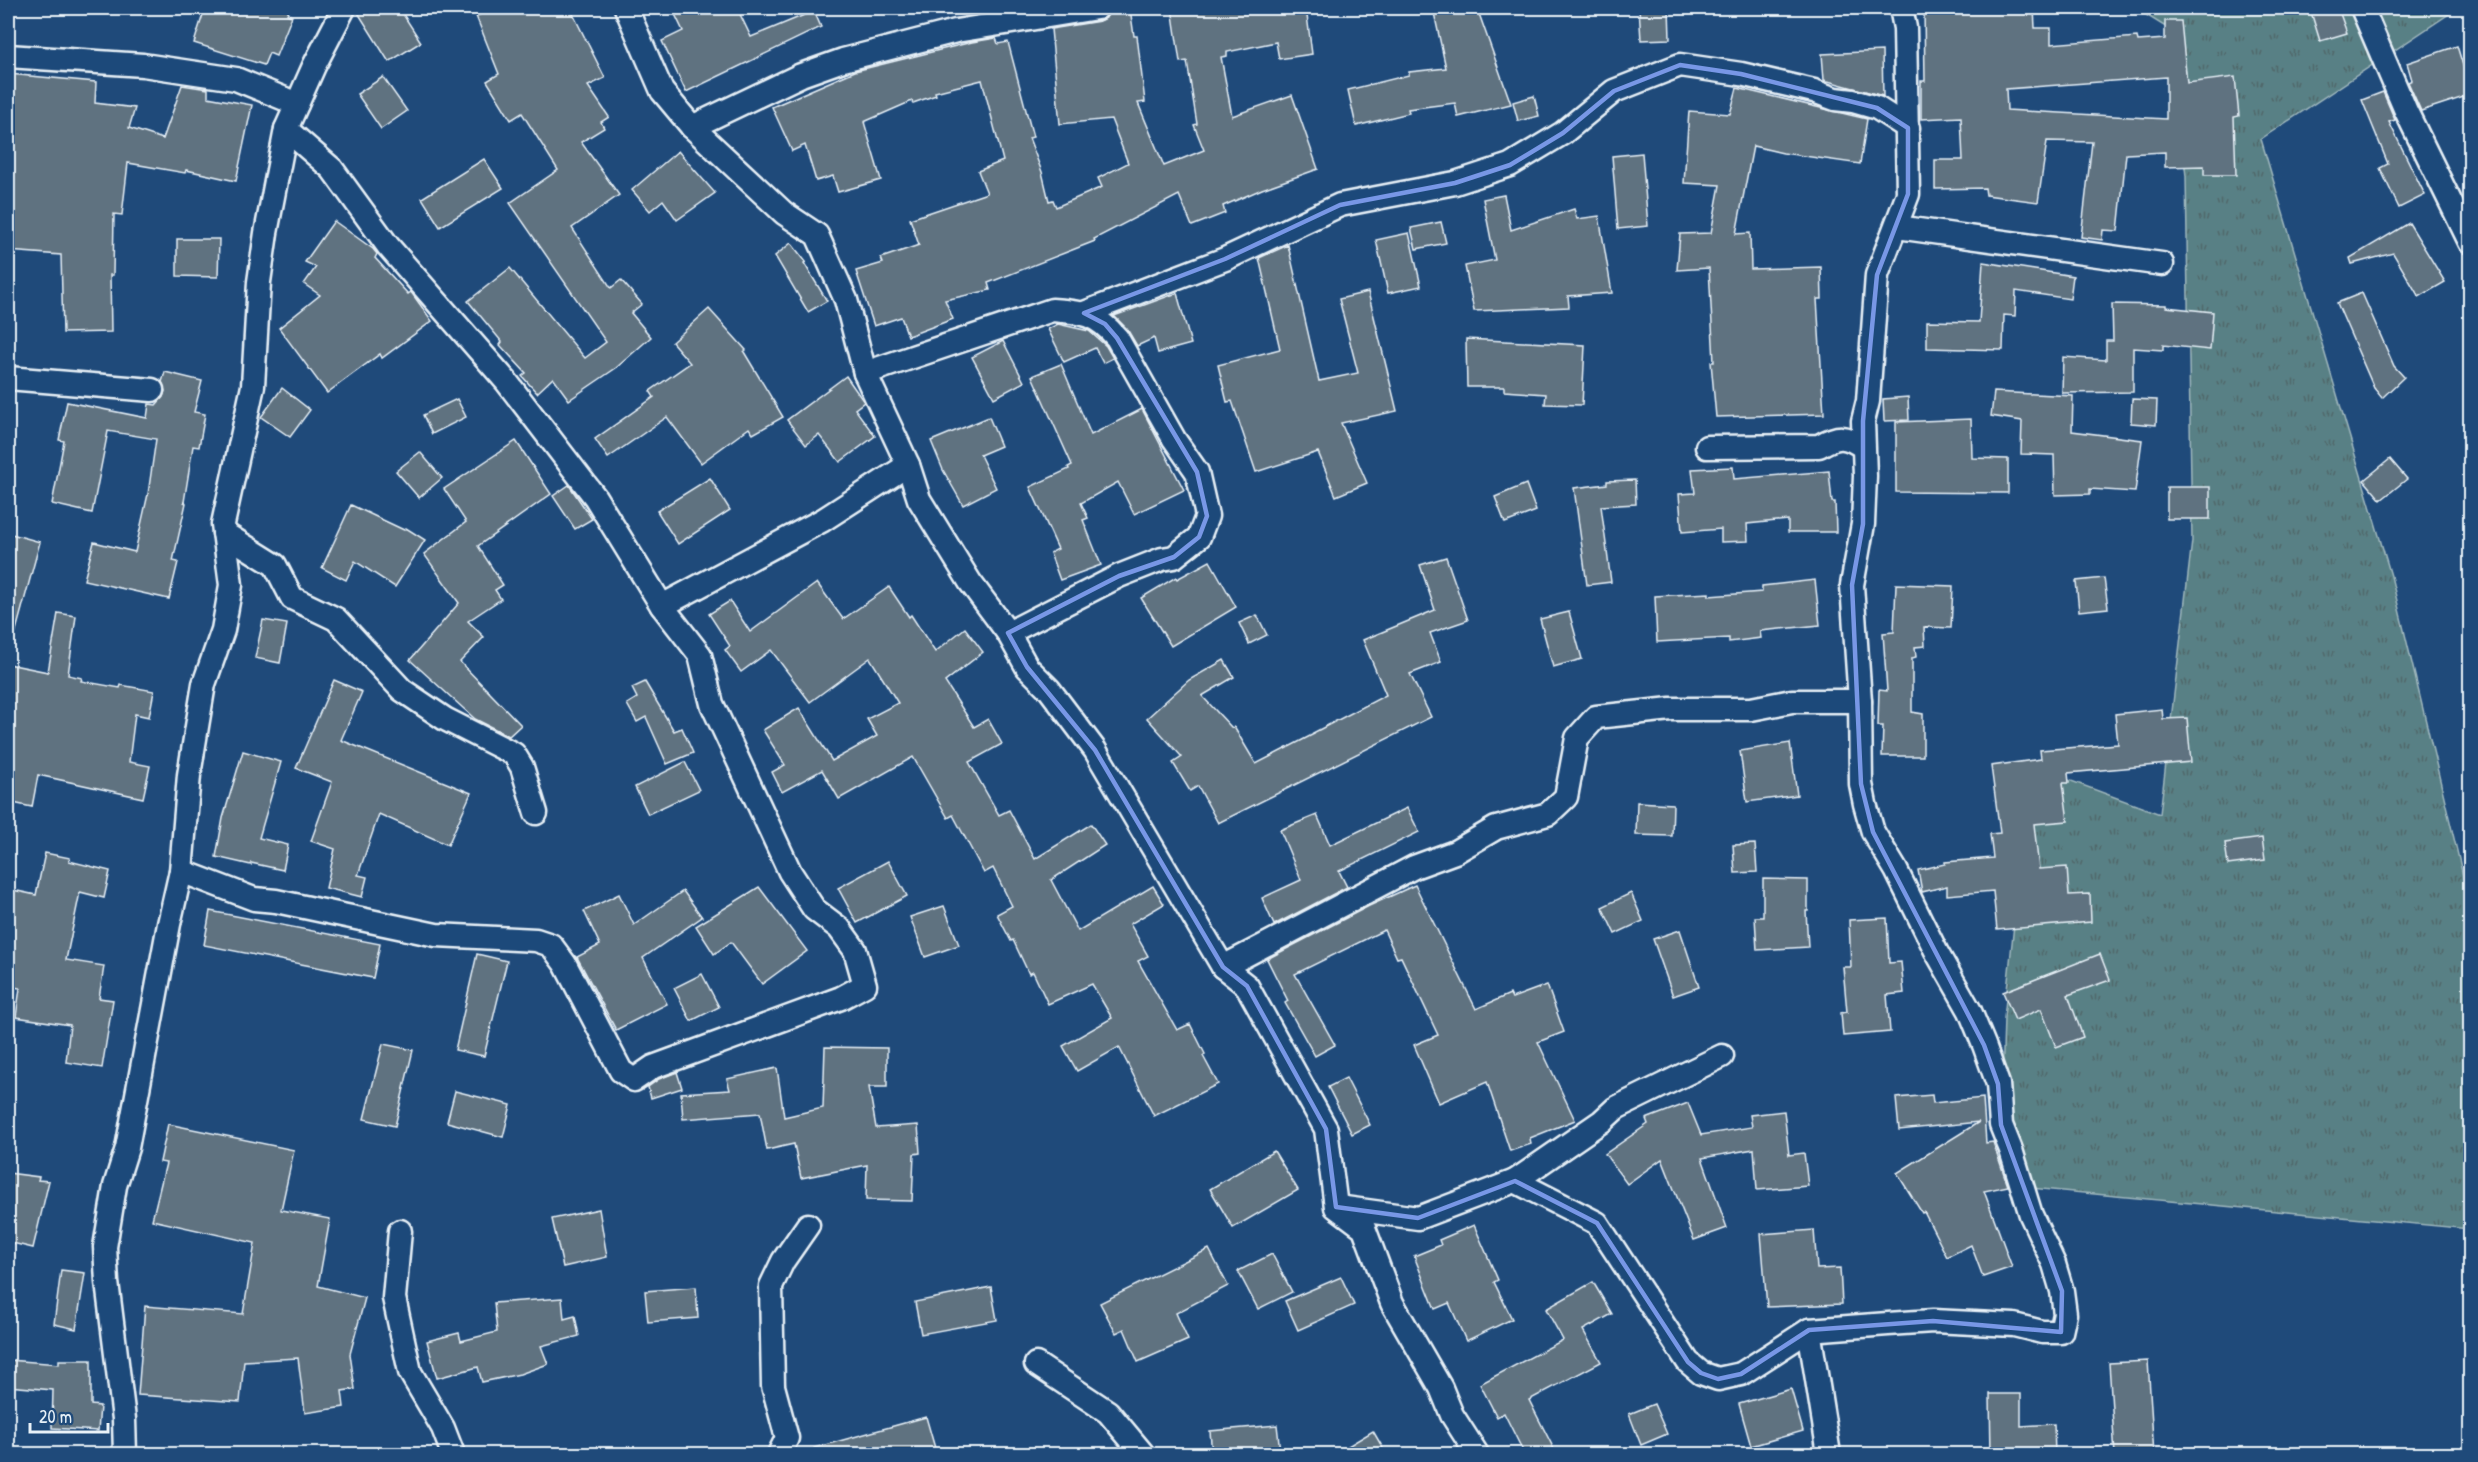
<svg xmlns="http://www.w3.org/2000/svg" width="2478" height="1462" viewBox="0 0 2478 1462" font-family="'Patrick Hand',sans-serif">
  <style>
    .grass { fill: url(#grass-tufts); stroke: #a0b8be; stroke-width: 1.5 }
    .building { fill: #5f7280; stroke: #e8f1f8; stroke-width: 1.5; fill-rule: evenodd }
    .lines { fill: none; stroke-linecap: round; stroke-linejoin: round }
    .street-casing { stroke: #e8f1f8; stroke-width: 27 }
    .street { stroke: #1f4a7a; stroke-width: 22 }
    .marked { fill: none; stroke: #7897e6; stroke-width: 4.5; stroke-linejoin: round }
  </style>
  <defs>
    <pattern id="grass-tufts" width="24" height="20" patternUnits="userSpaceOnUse" patternTransform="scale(1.5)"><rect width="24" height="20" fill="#598085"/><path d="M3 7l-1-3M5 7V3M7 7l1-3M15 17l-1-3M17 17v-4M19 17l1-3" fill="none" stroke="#50676a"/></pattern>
  </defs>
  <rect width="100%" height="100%" fill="#1f4a7a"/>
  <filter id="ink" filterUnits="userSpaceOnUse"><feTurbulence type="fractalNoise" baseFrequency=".0167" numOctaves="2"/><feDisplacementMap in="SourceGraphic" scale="12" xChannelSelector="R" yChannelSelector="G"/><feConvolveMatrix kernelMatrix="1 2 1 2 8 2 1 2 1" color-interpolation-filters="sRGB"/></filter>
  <g filter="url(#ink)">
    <path class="grass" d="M2135 8H2458L2261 139 2391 576 2470 905V1229L1999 1185 2004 1018 2031 766 2160 814 2192 541 2186 176 2169 29Z"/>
    <g class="building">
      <path d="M205 8H291L287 14 292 16 276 56 269 53 264 65 194 43Z"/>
      <path d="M357 8H399L421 42 389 62 357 11Z"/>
      <path d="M498 8H570L605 78 588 86 609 117 601 122 604 128 581 142 619 195 572 228 611 288 621 280 642 304 631 313 651 337 616 368 569 400 553 378 537 393 522 376 526 373 500 345 502 342 468 301 510 268 585 358 606 342 510 203 558 170 522 113 511 120 487 81 499 74 476 16Z"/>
      <path d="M672 8H737L751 37 814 11 821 27 686 92 662 41 683 31Z"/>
      <path d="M1110 8H1130L1134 36H1137L1145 102 1138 103 1164 166 1204 150 1194 125 1197 124 1187 61 1180 62 1172 8H1306L1312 54 1279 59 1276 42 1227 52V56L1221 57 1232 116 1292 95 1318 169 1262 189 1223 206 1225 213 1192 226 1179 195 1094 239 1095 241 988 283 990 290 945 300 953 319 908 336 901 317 874 326 856 271 883 263 881 258 919 245 910 219 987 193 978 171 1003 161 982 80 935 92 936 95 913 103 912 101 864 122 881 180 838 192 833 176 816 181 805 145 792 151 772 107 855 71 972 42 996 38 998 44 1008 42 1033 137 1029 138 1042 172 1049 201 1053 200 1056 207 1102 187 1098 178 1128 163 1111 119 1060 124 1051 29 1100 21 1106 18Z"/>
      <path d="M1433 8H1477L1511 104 1458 117 1455 103 1408 109 1409 113 1356 126 1348 90 1409 75V72L1446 68Z"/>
      <path d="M1639 8H1669L1670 39 1641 40Z"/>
      <path d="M1924 8H2034L2035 28H2051V44L2137 37 2138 41 2165 39V21H2181L2187 83 2235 77 2239 116 2234 117 2236 175H2204V166L2165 167V152L2126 154 2118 231 2103 230 2102 240 2081 237 2092 142 2047 141 2038 202 1986 195 1985 188 1935 189V160H1963L1961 117 1921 119V81H1925ZM2166 77V119L2007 110 2006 89Z"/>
      <path d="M2326 8H2338L2347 33 2320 41 2311 12Z"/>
      <path d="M2457 46 2470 88V95L2421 111 2408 82 2412 80 2407 63Z"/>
      <path d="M1882 51 1883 96 1824 80 1822 54Z"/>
      <path d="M8 74 96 82 95 103 135 108 129 128 163 139 182 85 208 89V97L252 105 236 181 186 170 185 173 128 163 122 215 114 214 113 275H110L111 332 63 333 61 255 8 251Z"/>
      <path d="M383 77 407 111 381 129 357 94Z"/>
      <path d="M1737 88 1867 119 1860 164 1783 153 1753 146 1736 234 1750 233 1751 269 1821 267 1822 299H1817L1824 414 1716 417 1711 362H1714L1709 268 1677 270 1680 234 1711 233 1720 185 1684 183 1689 111 1730 114Z"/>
      <path d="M2383 92 2395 120 2389 122 2425 195 2399 208 2380 168 2388 164 2362 100Z"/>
      <path d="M1534 96 1539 116 1518 121 1513 102Z"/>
      <path d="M678 151 715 193 677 220 663 200 650 211 632 190Z"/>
      <path d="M1642 153 1648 226 1618 229 1612 156Z"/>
      <path d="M484 159 503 188 440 227 422 198Z"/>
      <path d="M1504 195 1511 230 1574 209 1577 219 1599 216 1612 293 1568 296 1569 307 1474 311 1465 266 1495 260 1483 199Z"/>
      <path d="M334 221 373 249 377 254 375 258 408 294 411 292 432 321 382 358 380 354 327 393 279 328 320 295 304 284 316 267 305 262Z"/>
      <path d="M1441 222 1446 243 1416 249 1411 228Z"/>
      <path d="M2409 223 2445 282 2419 297 2393 253 2352 264 2350 258Z"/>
      <path d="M1409 233 1421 286 1388 293 1376 240Z"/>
      <path d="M177 239H219L218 277 177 276Z"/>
      <path d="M791 243 806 262 804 263 827 301 808 312 775 256Z"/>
      <path d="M1288 245 1319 381 1358 373 1339 299 1368 292 1397 411 1341 423 1367 483 1336 496 1318 452 1256 472 1232 401 1227 402 1218 365 1280 349 1259 258Z"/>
      <path d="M1983 262 2073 276 2070 299 2016 291 2015 316 2004 315 2003 350 1927 348V321L1979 322Z"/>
      <path d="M1177 293 1191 344 1158 353 1154 338 1137 346 1127 329 1114 316Z"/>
      <path d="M2362 293 2394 366 2404 377 2382 398 2374 388 2337 303Z"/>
      <path d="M2112 304 2166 305V307L2213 312 2210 350 2163 345V350L2133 348V392L2062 393 2063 357 2106 360V341H2113Z"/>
      <path d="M709 309 746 350 744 352 783 417 753 434 749 428 701 463 667 417 608 458 595 439 654 397 650 391 690 363 672 342Z"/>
      <path d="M1058 324 1089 331 1106 346 1113 358 1103 363 1095 348 1064 362 1048 329Z"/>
      <path d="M1466 339 1585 345 1582 405 1545 404 1546 394 1504 391V387H1467Z"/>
      <path d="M1003 341 1024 382 994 398 972 357Z"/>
      <path d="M1061 364 1091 435 1142 409 1184 490 1134 514 1118 482 1081 503 1088 518 1083 520 1101 565 1060 580 1050 553 1058 549 1030 487 1069 469 1068 467 1072 465 1032 376Z"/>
      <path d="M165 372 202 381 194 412 205 414 199 447 193 446 184 502 186 503 173 561 178 562 169 599 84 580 94 542 135 552 148 494 156 439 108 431 92 513 52 504 64 441 59 440 67 402 147 418 149 404 156 405 163 397 165 391 162 382Z"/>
      <path d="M846 376 864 402 855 409 875 436 840 462 819 435 806 445 787 420Z"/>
      <path d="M282 388 310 410 290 437 261 417Z"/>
      <path d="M1994 392 2073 396 2072 431 2142 440 2135 492 2090 489V494L2055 495 2054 455 2021 454 2022 421 1991 416Z"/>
      <path d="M1908 397 1909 420 1884 421 1883 399Z"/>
      <path d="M457 399 466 417 432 434 423 415Z"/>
      <path d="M2132 399 2157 400 2156 425 2131 423Z"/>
      <path d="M989 417 1001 446 980 455 996 488 963 505 943 470 931 441Z"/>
      <path d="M1971 419 1972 458 2008 459V493L1896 492V422Z"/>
      <path d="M516 441 551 494 478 546 503 585 495 590 501 599 468 621 484 637 460 662 521 725 509 736 475 719 410 660 459 603 424 554 466 522 444 489Z"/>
      <path d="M420 452 442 478 419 498 396 471Z"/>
      <path d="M2390 459 2407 479 2381 500 2364 480Z"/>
      <path d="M1733 467 1734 479 1829 471 1832 502H1835L1836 532H1788V520L1747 524 1748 541 1721 542V529L1682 532 1679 494 1695 493 1692 469Z"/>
      <path d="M710 478 730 510 678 544 657 511Z"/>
      <path d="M1635 480 1636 504 1601 506 1611 582 1587 585 1574 488 1607 484V481Z"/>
      <path d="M1526 484 1536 511 1505 523 1495 497Z"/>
      <path d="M569 485 592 519 575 529 553 496Z"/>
      <rect x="2167" y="487" width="43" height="32"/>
      <path d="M351 505 404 530 406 528 425 540 395 587 355 561 346 580 322 568Z"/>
      <path d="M8 533 40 542 14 638 8 637Z"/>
      <path d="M1446 557 1468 620 1430 633 1441 662 1410 674 1431 717 1218 823 1198 786 1190 791 1173 763 1182 757 1147 718 1189 680 1224 660 1234 677 1202 696 1232 728 1234 727 1256 764 1314 734 1313 733 1386 695 1363 640 1435 610 1420 565Z"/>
      <path d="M1210 561 1236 607 1171 646 1141 598 1176 577 1177 579Z"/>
      <path d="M2104 578 2108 608 2079 611 2076 581Z"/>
      <path d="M1815 580 1820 625 1760 631 1761 638 1729 642V638L1657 642 1655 596 1709 593V596L1762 592V586Z"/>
      <path d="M817 583 843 619 889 587 909 617 911 615 935 652 965 628 983 652 945 682 974 727 988 719 1002 744 969 762 999 815 1009 810 1035 859 1091 824 1105 845 1051 880 1078 931 1153 886 1164 904 1130 924 1148 956 1138 961 1177 1030 1190 1024 1205 1054 1203 1056 1218 1084 1154 1116 1119 1047 1077 1071 1063 1046 1112 1018 1092 984 1048 1004 1033 972 1029 974 1013 940 1011 941 997 914 1012 906 993 868 984 873 953 815 948 818 913 757 839 799 822 770 782 792 772 772 785 765 763 730 799 708 832 761 877 736 867 719 898 703 870 658 810 702 771 650 741 672 725 650 730 646 709 614 730 601 750 632Z"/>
      <path d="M1896 584 1953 586 1951 628 1924 627 1925 646 1915 647 1916 657 1912 658V712L1923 714V756H1882L1883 726H1878L1879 690 1887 691 1883 633 1894 632Z"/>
      <path d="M1569 612 1582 659 1553 667 1540 619Z"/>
      <path d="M58 613 76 616 68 675 82 678 81 681 120 688 121 685 154 691 149 717 135 714 129 762 150 766 143 798 38 775 32 807 8 802V664L48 672Z"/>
      <path d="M1257 615 1267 635 1249 644 1239 623Z"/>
      <path d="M263 620 287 624 280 663 255 658Z"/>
      <path d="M334 680 362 692 341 740 471 793 448 845 379 814 358 875 367 877 362 897 326 888 335 849 311 841 332 782 296 768Z"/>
      <path d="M645 682 674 731 682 728 693 753 667 764 646 717 637 722 627 704 637 698 632 688Z"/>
      <path d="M2162 709 2163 719 2187 718 2191 762 2068 773 2069 783H2063L2068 821 2034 824 2039 869 2067 867 2069 895 2090 894 2091 922 1997 930 1993 891 1947 895V886L1922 892 1918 870 1945 864V862L1993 858 1990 834 2000 833 1991 766 2041 759 2040 750 2118 744 2115 714Z"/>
      <path d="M1790 743 1797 795 1747 802 1740 751Z"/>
      <path d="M243 751 281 762 259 838 288 845 283 870 251 863V865L216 857 223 818Z"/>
      <path d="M685 762 699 790 648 814 635 787Z"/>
      <path d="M1637 802 1673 804 1672 836 1636 835Z"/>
      <path d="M1407 808 1419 832 1339 871 1347 887 1274 925 1262 898 1301 880 1280 830 1317 815 1330 845Z"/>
      <path d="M2262 838 2265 860 2228 865 2225 843Z"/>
      <path d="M1755 844 1757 872 1735 873 1733 845Z"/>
      <path d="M45 853 70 858 69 861 110 871 104 898 80 892 66 960 104 966 99 998 113 1000 102 1068 66 1062 70 1025 16 1017 20 988 8 986V889L36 895Z"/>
      <path d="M888 861 907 896 857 923 838 888Z"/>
      <path d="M1763 879 1808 880V911H1806L1808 947 1757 950 1755 917H1763Z"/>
      <path d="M1415 885 1476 1009 1510 994 1512 998 1547 985 1564 1032 1538 1042 1575 1120 1530 1138 1531 1144 1510 1151 1487 1082 1439 1103 1414 1045 1438 1035 1401 957 1397 958 1384 930 1295 974 1335 1045 1315 1056 1285 1003 1288 1001 1267 959 1369 906Z"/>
      <path d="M759 887 807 951 762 984 731 942 714 954 696 926Z"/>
      <path d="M683 891 702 917 643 958 667 1004 616 1030 577 957 600 945 584 911 619 894 634 925Z"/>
      <path d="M1631 893 1643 921 1615 934 1602 907Z"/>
      <path d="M944 906 959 945 925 957 910 917Z"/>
      <path d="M210 911 380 944 373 978 204 945Z"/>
      <path d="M1887 918 1889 963 1901 962 1904 993 1887 995 1890 1032 1843 1036 1841 1013 1847 1012 1843 967H1851L1849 920Z"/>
      <path d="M1680 930 1699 987 1673 996 1653 939Z"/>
      <path d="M477 954 507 961 484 1056 455 1050Z"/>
      <path d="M2100 954 2110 980 2068 995 2083 1037 2056 1047 2041 1009 2015 1020 2003 992Z"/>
      <path d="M702 974 719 1007 691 1021 674 988Z"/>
      <path d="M383 1044 413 1050 395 1126 364 1119Z"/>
      <path d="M825 1047 887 1048V1087H869L876 1128 918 1125 920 1153 914 1154 912 1201 866 1200 867 1165 801 1178 794 1144 767 1150 760 1113 683 1119 681 1093 730 1090 727 1079 777 1068 784 1117 823 1108Z"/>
      <path d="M677 1072 682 1088 651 1098 648 1087 659 1079Z"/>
      <path d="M1346 1078 1370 1125 1352 1134 1328 1087Z"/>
      <path d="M455 1091 511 1105 503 1137 447 1122Z"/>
      <path d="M1932 1095 1933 1103 1983 1098 1986 1143 1993 1142 2008 1186 1984 1191 2012 1267 1983 1277 1971 1245 1947 1257 1924 1212 1922 1213 1897 1173 1979 1122 1899 1130 1896 1098Z"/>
      <path d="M1688 1103 1701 1135 1752 1127 1750 1115 1784 1111 1789 1155 1804 1153 1808 1186 1757 1190 1754 1149 1702 1158 1727 1228 1694 1240 1662 1159 1627 1184 1605 1154 1648 1124 1646 1119Z"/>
      <path d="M168 1124 294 1150 281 1210 330 1219 318 1286 365 1298 350 1354 355 1389 342 1391 344 1407 305 1413 298 1358 244 1361 240 1402 138 1395 145 1306 243 1314 255 1243 152 1220 166 1163 160 1162Z"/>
      <path d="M1274 1151 1298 1190 1233 1228 1210 1189Z"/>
      <path d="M8 1173 39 1177 38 1180 49 1181 33 1248 8 1242Z"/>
      <path d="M599 1209 607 1257 563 1267 552 1219Z"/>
      <path d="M1474 1225 1498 1280 1494 1282 1512 1319 1466 1341 1449 1303 1435 1309 1414 1256 1441 1245 1439 1240Z"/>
      <path d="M1814 1230 1817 1269 1840 1268 1842 1304 1767 1307 1761 1234Z"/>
      <path d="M1209 1249 1228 1286 1176 1313 1188 1340 1138 1362 1124 1329 1116 1333 1100 1303Z"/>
      <path d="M1272 1254 1292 1292 1258 1309 1238 1271Z"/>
      <path d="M61 1270 85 1273 76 1329 54 1324Z"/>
      <path d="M1341 1277 1354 1305 1298 1330 1285 1301Z"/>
      <path d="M1593 1282 1612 1314 1583 1330 1601 1362 1529 1400 1557 1455H1525L1504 1413 1497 1417 1480 1384 1563 1340 1546 1309Z"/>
      <path d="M696 1287 698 1318 648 1322 645 1291Z"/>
      <path d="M991 1287 997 1320 921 1334 915 1302Z"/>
      <path d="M562 1298 564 1319 575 1316 579 1336 541 1346 548 1364 520 1374 482 1382 478 1367 437 1378 427 1341 459 1333 461 1341 497 1332 494 1303Z"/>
      <path d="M8 1360 59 1364V1360H91V1405L100 1406 98 1431 52 1428 53 1390 8 1386Z"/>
      <path d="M2148 1361 2154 1455H2115L2109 1363Z"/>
      <path d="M1791 1389 1803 1431 1751 1446 1739 1404Z"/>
      <path d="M1990 1394H2021V1426L2054 1424 2055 1455H1991Z"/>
      <path d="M1654 1404 1667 1434 1641 1445 1629 1414Z"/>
      <path d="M926 1417 937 1455H815L814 1448Z"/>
      <path d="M1277 1425 1280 1451 1212 1455 1210 1431Z"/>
      <path d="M1373 1431 1387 1455H1333Z"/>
    </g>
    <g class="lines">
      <defs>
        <g id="street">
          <path d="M626 8 662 91 692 127 784 213 817 235 846 300 865 373 908 465 919 499 970 582 1008 633 1027 667 1049 689 1095 750 1223 967 1247 986 1326 1129 1336 1207 1364 1228 1392 1303 1441 1388 1452 1415 1477 1454"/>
          <path d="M2362 8 2406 111 2470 242"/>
          <path d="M8 56 143 65 236 79 297 104"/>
          <path d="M692 127 801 75 843 60 956 31 1097 8"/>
          <path d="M286 129 332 169 388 246 506 381 595 497 662 606 823 520 908 465"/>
          <path d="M1897 227 2162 264"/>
          <path d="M1084 313 1225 259 1340 205 1455 183 1510 165 1563 133 1614 91 1680 65 1741 74 1814 91 1835 99 1853 101 1877 108 1908 128"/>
          <path d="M865 373 1052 310C1082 312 1097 314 1117 338L1174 439 1197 472 1207 516 1199 537 1174 557 1162 559 1119 576 1008 633"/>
          <path d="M8 378 152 390"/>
          <path d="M1707 447 1819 446C1838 435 1845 435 1863 447"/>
          <path d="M224 533 275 565 292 598 336 619 402 690 445 719 514 754 522 767 536 813"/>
          <path d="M181 871 254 899 276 901 436 935 536 940 551 945 565 964 621 1071 634 1080 653 1067 841 998 865 985 855 950 839 928 814 909 790 872 712 704 700 655 662 606"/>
          <path d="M1223 967 1414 867 1455 852 1496 828 1548 814 1566 797 1577 738 1596 717 1671 709H1751L1792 701H1860"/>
          <path d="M1515 1181 1597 1223 1688 1362 1701 1373 1718 1379 1741 1374 1809 1330 1888 1324 1933 1321 2014 1325 2042 1332H2061L2065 1314 2062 1291 2054 1264 2031 1215 2011 1150 2001 1125 1998 1084 1984 1045 1970 1011 1937 953 1896 870 1873 832 1865 804 1861 784 1860 701 1852 585 1863 524 1865 476 1863 421 1868 401 1877 275 1908 194 1905 28 1901 8"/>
          <path d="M1338 1207 1418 1218 1515 1181 1602 1121 1616 1108 1722 1056"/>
          <path d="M400 1231 394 1298 410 1372 443 1428 453 1454"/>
          <path d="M1809 1330 1829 1454"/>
          <path d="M1036 1364 1108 1412 1143 1454"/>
          <path d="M125 1454 124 1419 107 1282 105 1247 115 1186 127 1148 169 924 181 871 189 775 204 684 223 630 231 585 223 524 253 386 259 282 266 233 286 129 314 66 344 8"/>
          <path d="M779 1454 787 1438 773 1386 771 1286 783 1261 808 1225"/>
        </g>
      </defs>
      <use href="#street" class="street-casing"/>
      <use href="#street" class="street"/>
    </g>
  </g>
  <path class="marked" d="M1680 65 1741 74 1877 108 1908 128V194L1877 275 1863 421V524L1852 585 1861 784 1873 832 1984 1045 1998 1084 2001 1125 2062 1291 2061 1332 1933 1321 1809 1330 1741 1374 1718 1379 1701 1373 1688 1362 1597 1223 1515 1181 1418 1218 1336 1207 1326 1129 1247 986 1223 967 1095 750 1027 667 1008 633 1119 576 1174 557 1199 537 1207 516 1197 472 1117 338 1105 324 1084 313 1225 259 1340 205 1455 183 1510 165 1563 133 1614 91Z"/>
  <rect width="2478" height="1462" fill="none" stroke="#1f4a7a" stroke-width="30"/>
  <rect x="15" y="15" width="2448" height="1432" fill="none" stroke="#e8f1f8" stroke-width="2" filter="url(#ink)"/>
  <path d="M30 1423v9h78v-9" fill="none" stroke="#e8f1f8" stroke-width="3"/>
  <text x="39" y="1423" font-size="18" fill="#e8f1f8" stroke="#1f4a7a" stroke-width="4.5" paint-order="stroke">20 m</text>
</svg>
